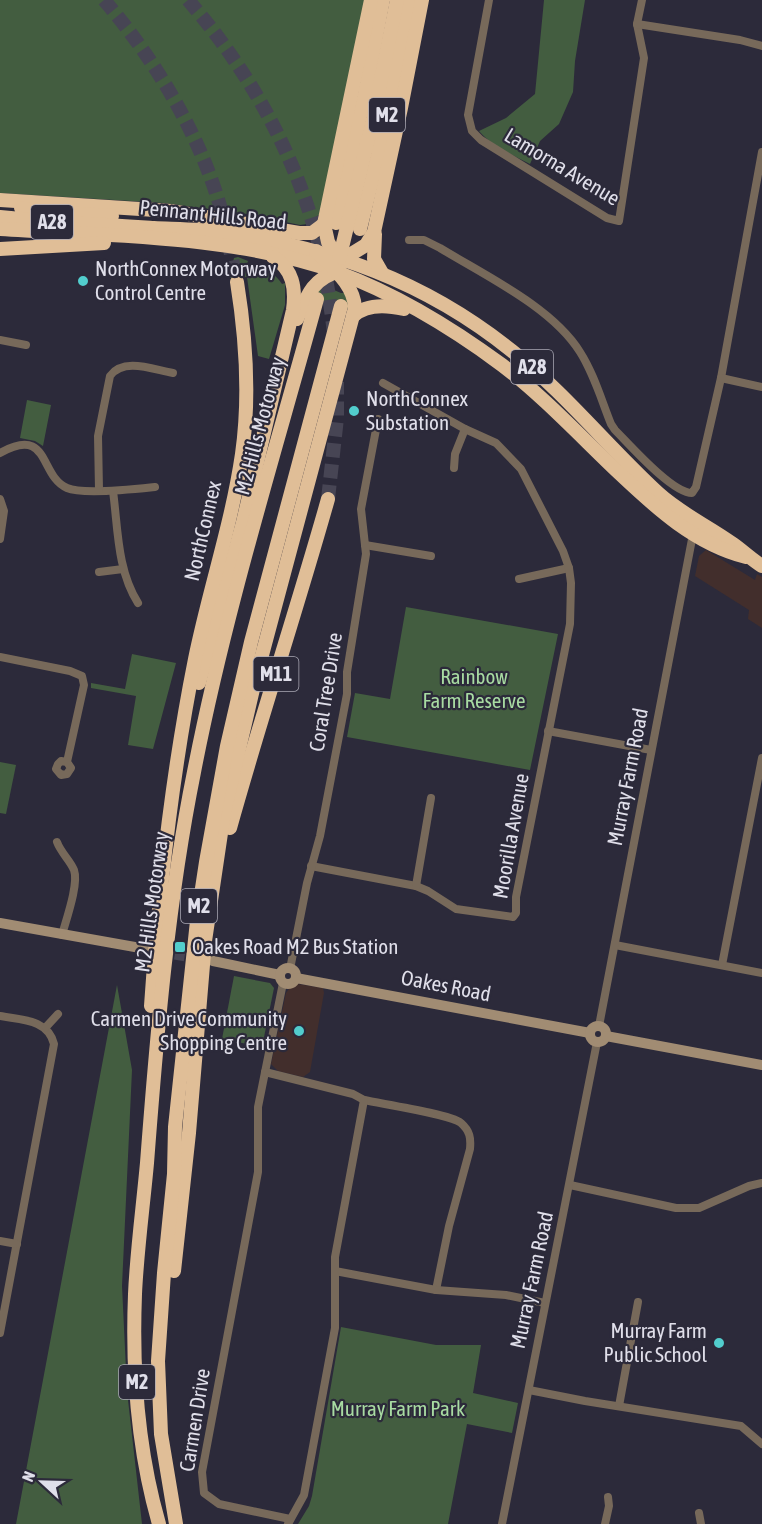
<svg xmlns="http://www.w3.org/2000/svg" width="762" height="1524" viewBox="0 0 762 1524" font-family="'Asap Condensed',sans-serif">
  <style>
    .commercial { fill: #422e2c }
    .green { fill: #435d40 }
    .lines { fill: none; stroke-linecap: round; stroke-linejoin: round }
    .secondary-tunnel { stroke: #474554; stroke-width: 10; stroke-dasharray: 10 5; stroke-linecap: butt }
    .highway-tunnel { stroke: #474554; stroke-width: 14; stroke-dasharray: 14 7; stroke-linecap: butt }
    .street { stroke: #77695a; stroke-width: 8 }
    .secondary { stroke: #a18c73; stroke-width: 10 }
    .highway { stroke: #e0be97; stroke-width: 14 }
    .poi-dot { fill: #52cdcd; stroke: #2c2a3a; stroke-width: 2 }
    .labels { text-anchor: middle; stroke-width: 4.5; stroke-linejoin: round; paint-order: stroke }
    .shield { fill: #2c2a3a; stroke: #aaa9b5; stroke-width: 1.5 }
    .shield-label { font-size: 20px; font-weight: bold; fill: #e0dfea }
    .street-label { font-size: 21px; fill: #e0dfea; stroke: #2c2a3a }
    .poi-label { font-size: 21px; fill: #e0dfea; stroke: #2c2a3a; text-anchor: start }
    .park-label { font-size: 21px; fill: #a8dba2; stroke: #2c2a3a }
  </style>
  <rect width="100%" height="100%" fill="#2c2a3a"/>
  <g class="commercial">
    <path d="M706 550 755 580 757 574 762 577V628L748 619 749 610 695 576 699 556Z"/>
    <path d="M298 984 323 988 324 993 310 1072 303 1077 278 1071 271 1064 286 993 292 985Z"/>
  </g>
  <g class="green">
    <path d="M0 0H366L320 214 307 224 300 225 247 214 164 203 0 193Z"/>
    <path d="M544 0H585L575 61 573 92 559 124 540 141 530 164C512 155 492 146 479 131L506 118 535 94Z"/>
    <path d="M238 257 248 261 247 264 251 266C263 263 276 275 282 284L285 283V305L269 359 258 356 247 277 229 278 234 258Z"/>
    <path d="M322 285 341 293H346L349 309 308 298Z"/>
    <path d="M27 400 51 405 43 446 35 441 20 438Z"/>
    <path d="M406 607 558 634 530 770 347 737 355 693 390 699Z"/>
    <path d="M132 654 176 663 153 749 128 745 136 696 91 688V683L125 689Z"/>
    <path d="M0 762 16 765 6 814 0 813Z"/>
    <path d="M234 976 270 983 274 988 262 1047 222 1039Z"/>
    <path d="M117 985 132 1070 122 1286 127 1391 142 1524H16Z"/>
    <path d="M341 1327 436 1345H481L473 1393 518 1403 512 1433 467 1424 448 1524H298L309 1506 312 1496Z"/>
  </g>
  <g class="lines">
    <path class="secondary-tunnel" d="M160 952 201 959"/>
    <g class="highway-tunnel">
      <path d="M104 0C154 58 199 133 220 206 227 231 231 257 237 282"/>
      <path d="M188 0C247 68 292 148 316 234 325 267 330 300 334 333"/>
      <path d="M328 499 337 418V382"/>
    </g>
    <g class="street">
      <path d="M489 0 468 115 472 131 481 140 607 218 619 221 644 58 637 24 642 0"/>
      <path d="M637 24 740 40 762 46"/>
      <path d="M409 240H424L440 248C484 275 552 307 580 352 594 374 601 399 611 424L615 430C630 445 672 493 692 493L696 487 721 378 762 152"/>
      <path d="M0 340 26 345"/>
      <path d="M721 378 762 387"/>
      <path d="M0 453C50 425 39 476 67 488 83 495 136 489 155 487"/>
      <path d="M454 468 455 454 465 429"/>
      <path d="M99 490 98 436 110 376C124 357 154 370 173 373"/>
      <path d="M113 491C118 528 117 570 138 603"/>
      <path d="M0 499 4 511 0 539"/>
      <path d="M365 545 431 556"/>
      <path d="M99 572 123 569"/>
      <path d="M519 579 569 568"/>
      <path d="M0 657 70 671 82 676 84 685 67 762 71 768 67 774 61 775 56 769 58 764 61 761 67 762"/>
      <path d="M548 731 651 750"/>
      <path d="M57 842C61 853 70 860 74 870 79 884 66 920 62 935"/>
      <path d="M311 866 416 886 428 891 456 909 513 917 516 913V897L570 624 571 583 569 568 563 551 521 469 496 443 465 429 383 383"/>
      <path d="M416 886 431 798"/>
      <path d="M615 945 762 973"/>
      <path d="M722 965 762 758"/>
      <path d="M290 969 307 883 320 836 347 694V672L366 554 361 509 378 419"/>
      <path d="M283 983 258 1107V1172L202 1472 204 1493 219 1504 290 1519"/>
      <path d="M0 1016C21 1020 48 1019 54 1044L0 1333"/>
      <path d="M599 1026 693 534"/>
      <path d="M46 1027 58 1014"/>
      <path d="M265 1072 353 1094 364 1100C382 1104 450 1114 461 1123 470 1131 471 1138 470 1149L449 1226 436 1290"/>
      <path d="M570 1185 676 1208H699L749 1186 762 1183"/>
      <path d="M0 1241 17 1244"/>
      <path d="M335 1271 436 1290 506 1295 545 1303"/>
      <path d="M529 1390 585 1401 741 1426 762 1444"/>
      <path d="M619 1406 638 1302"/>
      <path d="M699 1513 701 1524"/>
      <path d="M288 1524 304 1495 335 1328V1257L364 1100"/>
      <path d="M502 1524 597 1042"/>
      <path d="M605 1524 609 1506 608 1497"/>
    </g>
    <g class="secondary">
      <path d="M0 923 146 949"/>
      <path d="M213 961 280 975"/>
      <circle cx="288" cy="976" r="8"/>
      <path d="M296 978 590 1033"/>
      <circle cx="598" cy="1034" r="8"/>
      <path d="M606 1036 762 1065"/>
    </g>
    <g class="highway">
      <path d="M0 200 171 211 299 233H312L324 224"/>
      <path d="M21 208 34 211 112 216"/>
      <path d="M0 217C51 222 103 225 154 228 176 229 200 229 222 232 331 248 425 281 512 351 565 393 608 447 658 493 681 514 708 526 733 544 743 551 751 559 762 566"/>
      <path d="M336 223 366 89 383 0"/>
      <path d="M0 229C109 236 233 235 337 272 396 294 452 328 502 365 544 397 581 437 619 473 656 508 695 544 746 557"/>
      <path d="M360 229 379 151 409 0"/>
      <path d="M375 234 374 259 382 273"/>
      <path d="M0 249 104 243"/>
      <path d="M338 260 328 242 324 224 371 0"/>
      <path d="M340 261 366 245 374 232 401 108 422 0"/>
      <path d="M338 264 373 119 397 0"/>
      <path d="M353 316C367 303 387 305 404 309"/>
      <path d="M297 319C307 295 313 278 340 271"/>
      <path d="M199 683 243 522 293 310C296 288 293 269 273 257"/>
      <path d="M230 828C261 717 297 609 328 499"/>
      <path d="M151 1006C159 889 172 774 195 659 209 590 232 523 242 454 250 398 246 338 237 282"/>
      <path d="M174 1271 189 1133 205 941 224 813 254 685 355 308C354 284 332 268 316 251"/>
      <path d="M159 1524C138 1451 132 1370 135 1294 137 1250 143 1207 147 1163 157 1032 168 901 194 772 225 612 274 456 317 299"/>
      <path d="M176 1524 161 1434 158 1361 164 1273 174 1174 175 1127 197 921 206 862 227 746 251 642 341 306"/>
    </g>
  </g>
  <g class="poi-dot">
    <circle cx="83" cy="281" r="6"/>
    <circle cx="354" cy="411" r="6"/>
    <rect x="174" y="941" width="12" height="12" rx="3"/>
    <circle cx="299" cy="1031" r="6"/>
    <circle cx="719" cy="1343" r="6"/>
  </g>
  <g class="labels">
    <g class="shield">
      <rect x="369" y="98" width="36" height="34" rx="4.5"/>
      <rect x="31" y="205" width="42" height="34" rx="4.5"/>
      <rect x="511" y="350" width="42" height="34" rx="4.5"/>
      <rect x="253.5" y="657" width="45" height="34" rx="4.5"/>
      <rect x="181" y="889" width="36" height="34" rx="4.5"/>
      <rect x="119" y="1365" width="36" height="34" rx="4.5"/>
    </g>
    <g class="shield-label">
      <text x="387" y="122">M2</text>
      <text x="52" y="229">A28</text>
      <text x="532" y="374">A28</text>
      <text x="276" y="681">M11</text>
      <text x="199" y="913">M2</text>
      <text x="137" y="1389">M2</text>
    </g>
    <g class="street-label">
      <text transform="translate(562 167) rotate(31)" y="7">Lamorna Avenue</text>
      <text transform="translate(213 215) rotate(6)" y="7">Pennant Hills Road</text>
      <text transform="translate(260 426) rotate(-75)" y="7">M2 Hills Motorway</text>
      <text transform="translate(203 531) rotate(-77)" y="7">NorthConnex</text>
      <text transform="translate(326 692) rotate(-81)" y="7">Coral Tree Drive</text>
      <text transform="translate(628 777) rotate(-79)" y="7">Murray Farm Road</text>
      <text transform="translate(511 836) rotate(-80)" y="7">Moorilla Avenue</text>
      <text transform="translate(152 902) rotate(-82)" y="7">M2 Hills Motorway</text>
      <text transform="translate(446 986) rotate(11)" y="7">Oakes Road</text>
      <text transform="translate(532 1280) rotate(-78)" y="7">Murray Farm Road</text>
      <text transform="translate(195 1420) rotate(-81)" y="7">Carmen Drive</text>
    </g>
    <g class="poi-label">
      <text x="95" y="276">NorthConnex Motorway<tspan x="95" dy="24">Control Centre</tspan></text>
      <text x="366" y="406">NorthConnex<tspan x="366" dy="24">Substation</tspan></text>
      <text x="192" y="954">Oakes Road M2 Bus Station</text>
      <text x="287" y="1026" text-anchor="end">Carmen Drive Community<tspan x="287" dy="24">Shopping Centre</tspan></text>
      <text x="707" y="1338" text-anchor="end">Murray Farm<tspan x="707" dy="24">Public School</tspan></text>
    </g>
    <g class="park-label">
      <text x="474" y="684">Rainbow<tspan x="474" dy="24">Farm Reserve</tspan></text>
      <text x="398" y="1416">Murray Farm Park</text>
    </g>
  </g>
  <g transform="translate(42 1482) rotate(292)" stroke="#2c2a3a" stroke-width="4.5" paint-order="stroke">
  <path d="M0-4.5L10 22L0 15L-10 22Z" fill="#e0dfea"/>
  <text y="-9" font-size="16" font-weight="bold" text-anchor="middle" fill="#e0dfea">N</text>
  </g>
</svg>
